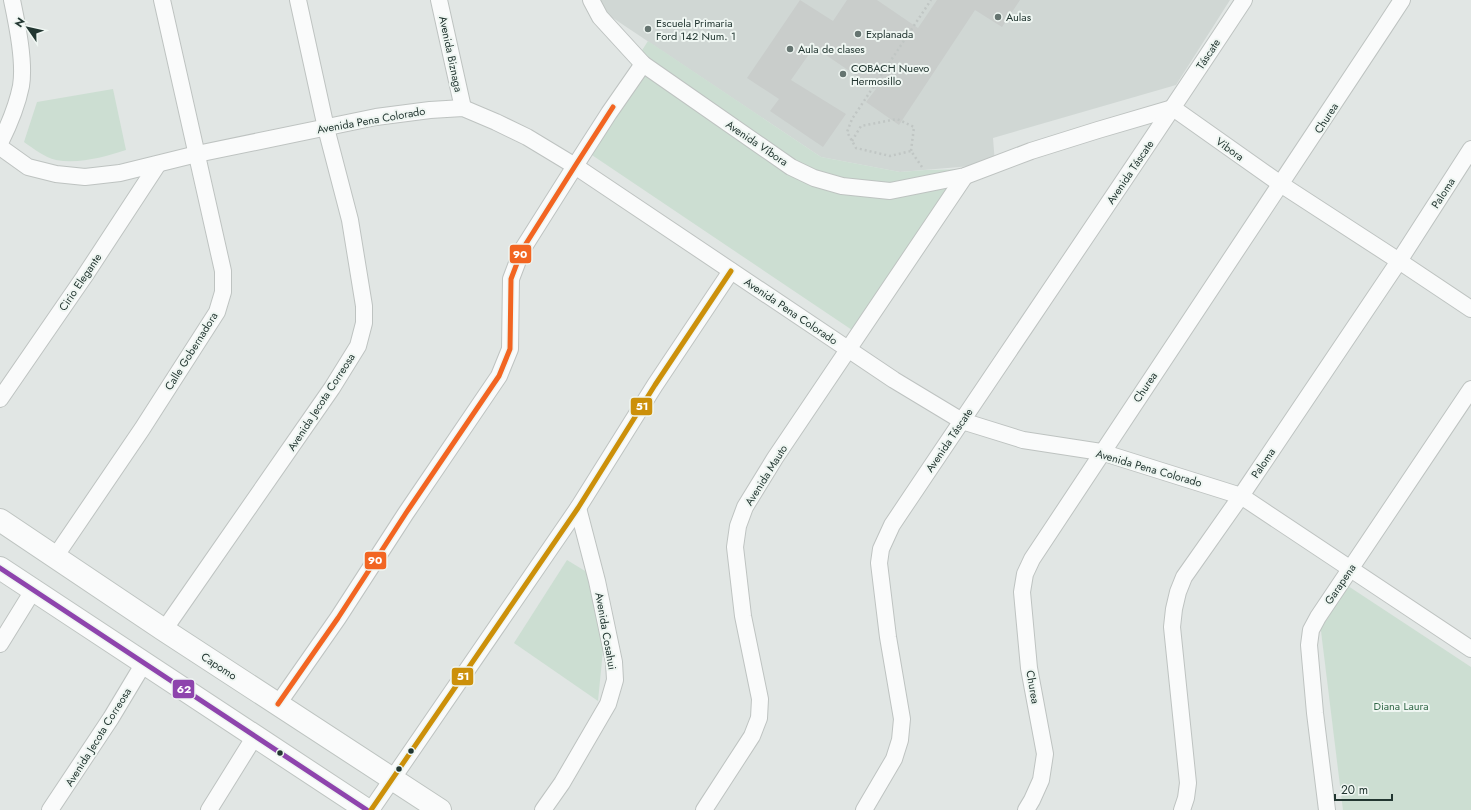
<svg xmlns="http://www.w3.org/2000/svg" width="1471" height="810" viewBox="0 0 1471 810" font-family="Jost,sans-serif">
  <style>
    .built { fill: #d0d7d4 }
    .green { fill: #ccded2 }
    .building { fill: #c9cdcb }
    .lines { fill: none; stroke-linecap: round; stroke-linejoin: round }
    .street-casing { stroke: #bec3c1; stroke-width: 18 }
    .secondary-casing { stroke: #bec4c1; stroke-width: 24 }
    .path { stroke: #c0c6c4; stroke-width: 2.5; stroke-dasharray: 2 3; stroke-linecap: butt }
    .street { stroke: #fafbfb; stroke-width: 16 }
    .secondary { stroke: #fafbfb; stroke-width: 22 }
    .bus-1-casing { stroke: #eff6f2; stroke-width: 8 }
    .bus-2-casing { stroke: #eff6f2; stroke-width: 8 }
    .bus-3-casing { stroke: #eff6f2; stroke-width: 8 }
    .bus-1 { stroke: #8e44ad; stroke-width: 5 }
    .bus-2 { stroke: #cc900a; stroke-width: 5 }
    .bus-3 { stroke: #f26522; stroke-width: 5 }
    .poi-dot { fill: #657470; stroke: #eff6f2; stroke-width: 1.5 }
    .bus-dot { fill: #223631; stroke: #eff6f2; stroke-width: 1.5 }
    .labels { text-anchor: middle; stroke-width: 4; stroke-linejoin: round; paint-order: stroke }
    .poi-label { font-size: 11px; fill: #223631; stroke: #eff6f2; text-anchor: start }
    .street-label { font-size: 11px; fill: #223631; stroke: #eff6f2 }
    .park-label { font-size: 11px; fill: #326848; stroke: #eff6f2 }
    .line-badge { stroke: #eff6f2; stroke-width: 1.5 }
    .badge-label { font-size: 11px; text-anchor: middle; font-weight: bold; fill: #fff }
  </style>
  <rect width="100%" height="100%" fill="#e1e6e4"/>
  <path class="built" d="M598 0H1230L1176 85 993 138 995 164 900 172 821 157 604 12Z"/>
  <g class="green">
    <path d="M648 41 821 157 900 172 926 170 972 169 855 332 580 147Z"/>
    <path d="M113 89 126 150C105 157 79 164 56 160 44 157 34 149 24 142L37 102Z"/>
    <path d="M567 560 590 574 604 640 598 701 514 643Z"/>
    <path d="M1345 584 1471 667V810H1343L1320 623Z"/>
  </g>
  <path class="building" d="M800 0 833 21 847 0H877L918 28 937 0H1020L1002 27 975 10 899 125 866 102 876 89 814 47 791 80 846 114 823 147 770 111 779 99 747 78Z"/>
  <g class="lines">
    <defs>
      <g id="street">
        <path d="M439 0 463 108"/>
        <path d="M591 0 600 17 643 64 791 167 814 178 842 186 890 191 965 176 1031 151 1098 130 1173 108 1282 185 1399 261 1471 309"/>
        <path d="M0 143C9 125 17 106 21 86 25 62 17 24 12 0"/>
        <path d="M0 147 28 167 56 174 85 177 120 173 197 154 376 117 430 110 463 108 496 122 527 137 575 166 894 380 962 421 1023 440 1101 452 1241 496 1471 649"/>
        <path d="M0 399 84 277 158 164"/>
        <path d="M55 557 142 429 217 312 223 292V271L162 0"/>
        <path d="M164 630 332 388 358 346 364 323V306L350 220 326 128 298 0"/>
        <path d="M0 644 34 589"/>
        <path d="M278 704 338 618 406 513 499 376 510 349 511 279 522 250 575 166 609 113 643 64"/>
        <path d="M50 810 111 718 144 663"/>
        <path d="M209 810 255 736"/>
        <path d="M371 810 578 508 655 385 731 271"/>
        <path d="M543 810 562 783 608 704 615 680 614 662 597 581 578 508"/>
        <path d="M704 810 752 736 759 718 760 699 743 616 735 547 738 526 745 507 775 458 965 176"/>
        <path d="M864 810 894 759 900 740 902 719 888 637 879 563 881 549 892 525C1009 350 1128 176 1244 0"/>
        <path d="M1026 810 1032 800 1041 780 1045 754 1029 668 1022 592 1025 574 1032 559C1155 372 1280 187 1402 0"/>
        <path d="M1182 810 1186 798 1188 783 1172 627 1174 609 1178 592 1184 577 1241 496 1399 261 1471 149"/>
        <path d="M1327 810 1315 713 1309 645 1311 630 1318 617 1471 389"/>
      </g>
      <g id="secondary">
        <path d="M0 520 164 630 440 810"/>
        <path d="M0 568 367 810"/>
      </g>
    </defs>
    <use href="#street" class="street-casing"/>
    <use href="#secondary" class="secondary-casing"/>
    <g class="path">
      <path d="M852 141 861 126 897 119 914 127 911 151"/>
      <path d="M922 167 911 151 890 156 856 148 847 132 852 119 931 0"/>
    </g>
    <use href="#street" class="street"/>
    <use href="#secondary" class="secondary"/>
    <defs>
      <path id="bus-1" d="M0 568 367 810"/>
      <path id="bus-2" d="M371 810 578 508 655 385 731 271"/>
      <path id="bus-3" d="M278 704 338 618 406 513 499 376 510 349 511 279 522 250 575 166 613 107"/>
    </defs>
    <use href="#bus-1" class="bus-1-casing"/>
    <use href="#bus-2" class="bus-2-casing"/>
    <use href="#bus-3" class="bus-3-casing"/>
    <use href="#bus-1" class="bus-1"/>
    <use href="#bus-2" class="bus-2"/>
    <use href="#bus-3" class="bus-3"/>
  </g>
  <g class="poi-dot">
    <circle cx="998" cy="17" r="4"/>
    <circle cx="648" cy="29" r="4"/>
    <circle cx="858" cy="34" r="4"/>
    <circle cx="790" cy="49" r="4"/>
    <circle cx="843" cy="74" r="4"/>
  </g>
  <g class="bus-dot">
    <circle cx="411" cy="751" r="3.5"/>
    <circle cx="280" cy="753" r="3.5"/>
    <circle cx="399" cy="769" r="3.5"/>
  </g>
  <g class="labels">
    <g class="poi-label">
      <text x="1006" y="21">Aulas</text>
      <text x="656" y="27">Escuela Primaria<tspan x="656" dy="13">Ford 142 Num. 1</tspan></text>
      <text x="866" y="38">Explanada</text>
      <text x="798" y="53">Aula de clases</text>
      <text x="851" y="72">COBACH Nuevo<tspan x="851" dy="13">Hermosillo</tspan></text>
    </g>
    <g class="street-label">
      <text transform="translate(451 54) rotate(78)" y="4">Avenida Biznaga</text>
      <text transform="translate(1208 54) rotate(-57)" y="4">Táscate</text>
      <text transform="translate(1326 118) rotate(-57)" y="4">Churea</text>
      <text transform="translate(371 120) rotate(-10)" y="4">Avenida Pena Colorado</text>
      <text transform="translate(757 143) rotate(34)" y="4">Avenida Víbora</text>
      <text transform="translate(1230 149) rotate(36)" y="4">Vibora</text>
      <text transform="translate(1130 172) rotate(-56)" y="4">Avenida Táscate</text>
      <text transform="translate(1443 193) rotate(-57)" y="4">Paloma</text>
      <text transform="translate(80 282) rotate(-56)" y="4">Cirio Elegante</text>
      <text transform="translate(791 311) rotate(34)" y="4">Avenida Pena Colorado</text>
      <text transform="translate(191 351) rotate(-58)" y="4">Calle Gobernadora</text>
      <text transform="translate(1145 387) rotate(-56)" y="4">Churea</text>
      <text transform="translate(321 402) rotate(-57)" y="4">Avenida Jecota Correosa</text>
      <text transform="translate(949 440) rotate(-56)" y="4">Avenida Táscate</text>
      <text transform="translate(1263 463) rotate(-56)" y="4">Paloma</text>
      <text transform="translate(1149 468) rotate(16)" y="4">Avenida Pena Colorado</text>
      <text transform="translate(766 475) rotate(-58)" y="4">Avenida Mauto</text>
      <text transform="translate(1340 584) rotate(-56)" y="4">Garapena</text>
      <text transform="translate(606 631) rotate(80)" y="4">Avenida Cosahui</text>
      <text transform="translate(219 666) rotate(33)" y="4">Capomo</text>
      <text transform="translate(1033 687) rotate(80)" y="4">Churea</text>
      <text transform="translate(98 737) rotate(-58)" y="4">Avenida Jecota Correosa</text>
    </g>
    <g class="park-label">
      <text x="1401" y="710">Diana Laura</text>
    </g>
  </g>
  <g class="line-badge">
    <rect x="509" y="244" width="23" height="20" rx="4" fill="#f26522"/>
    <rect x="630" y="397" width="23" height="19" rx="4" fill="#cc900a"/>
    <rect x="364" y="551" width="23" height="19" rx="4" fill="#f26522"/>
    <rect x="451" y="667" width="23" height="19" rx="4" fill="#cc900a"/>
    <rect x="172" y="679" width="23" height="20" rx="4" fill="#8e44ad"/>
  </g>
  <g class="badge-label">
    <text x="520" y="258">90</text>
    <text x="642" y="410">51</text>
    <text x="375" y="564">90</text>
    <text x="463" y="680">51</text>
    <text x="184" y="693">62</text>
  </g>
  <g transform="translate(28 28) rotate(304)" stroke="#eff6f2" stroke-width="3" paint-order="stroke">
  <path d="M0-3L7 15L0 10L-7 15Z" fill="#223631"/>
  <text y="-6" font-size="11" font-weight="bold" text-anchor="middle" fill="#223631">N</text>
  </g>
  <path d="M1335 794v6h57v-6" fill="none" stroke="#223631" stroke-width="2"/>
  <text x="1341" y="794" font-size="12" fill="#223631" stroke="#eff6f2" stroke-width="3" paint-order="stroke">20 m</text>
</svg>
